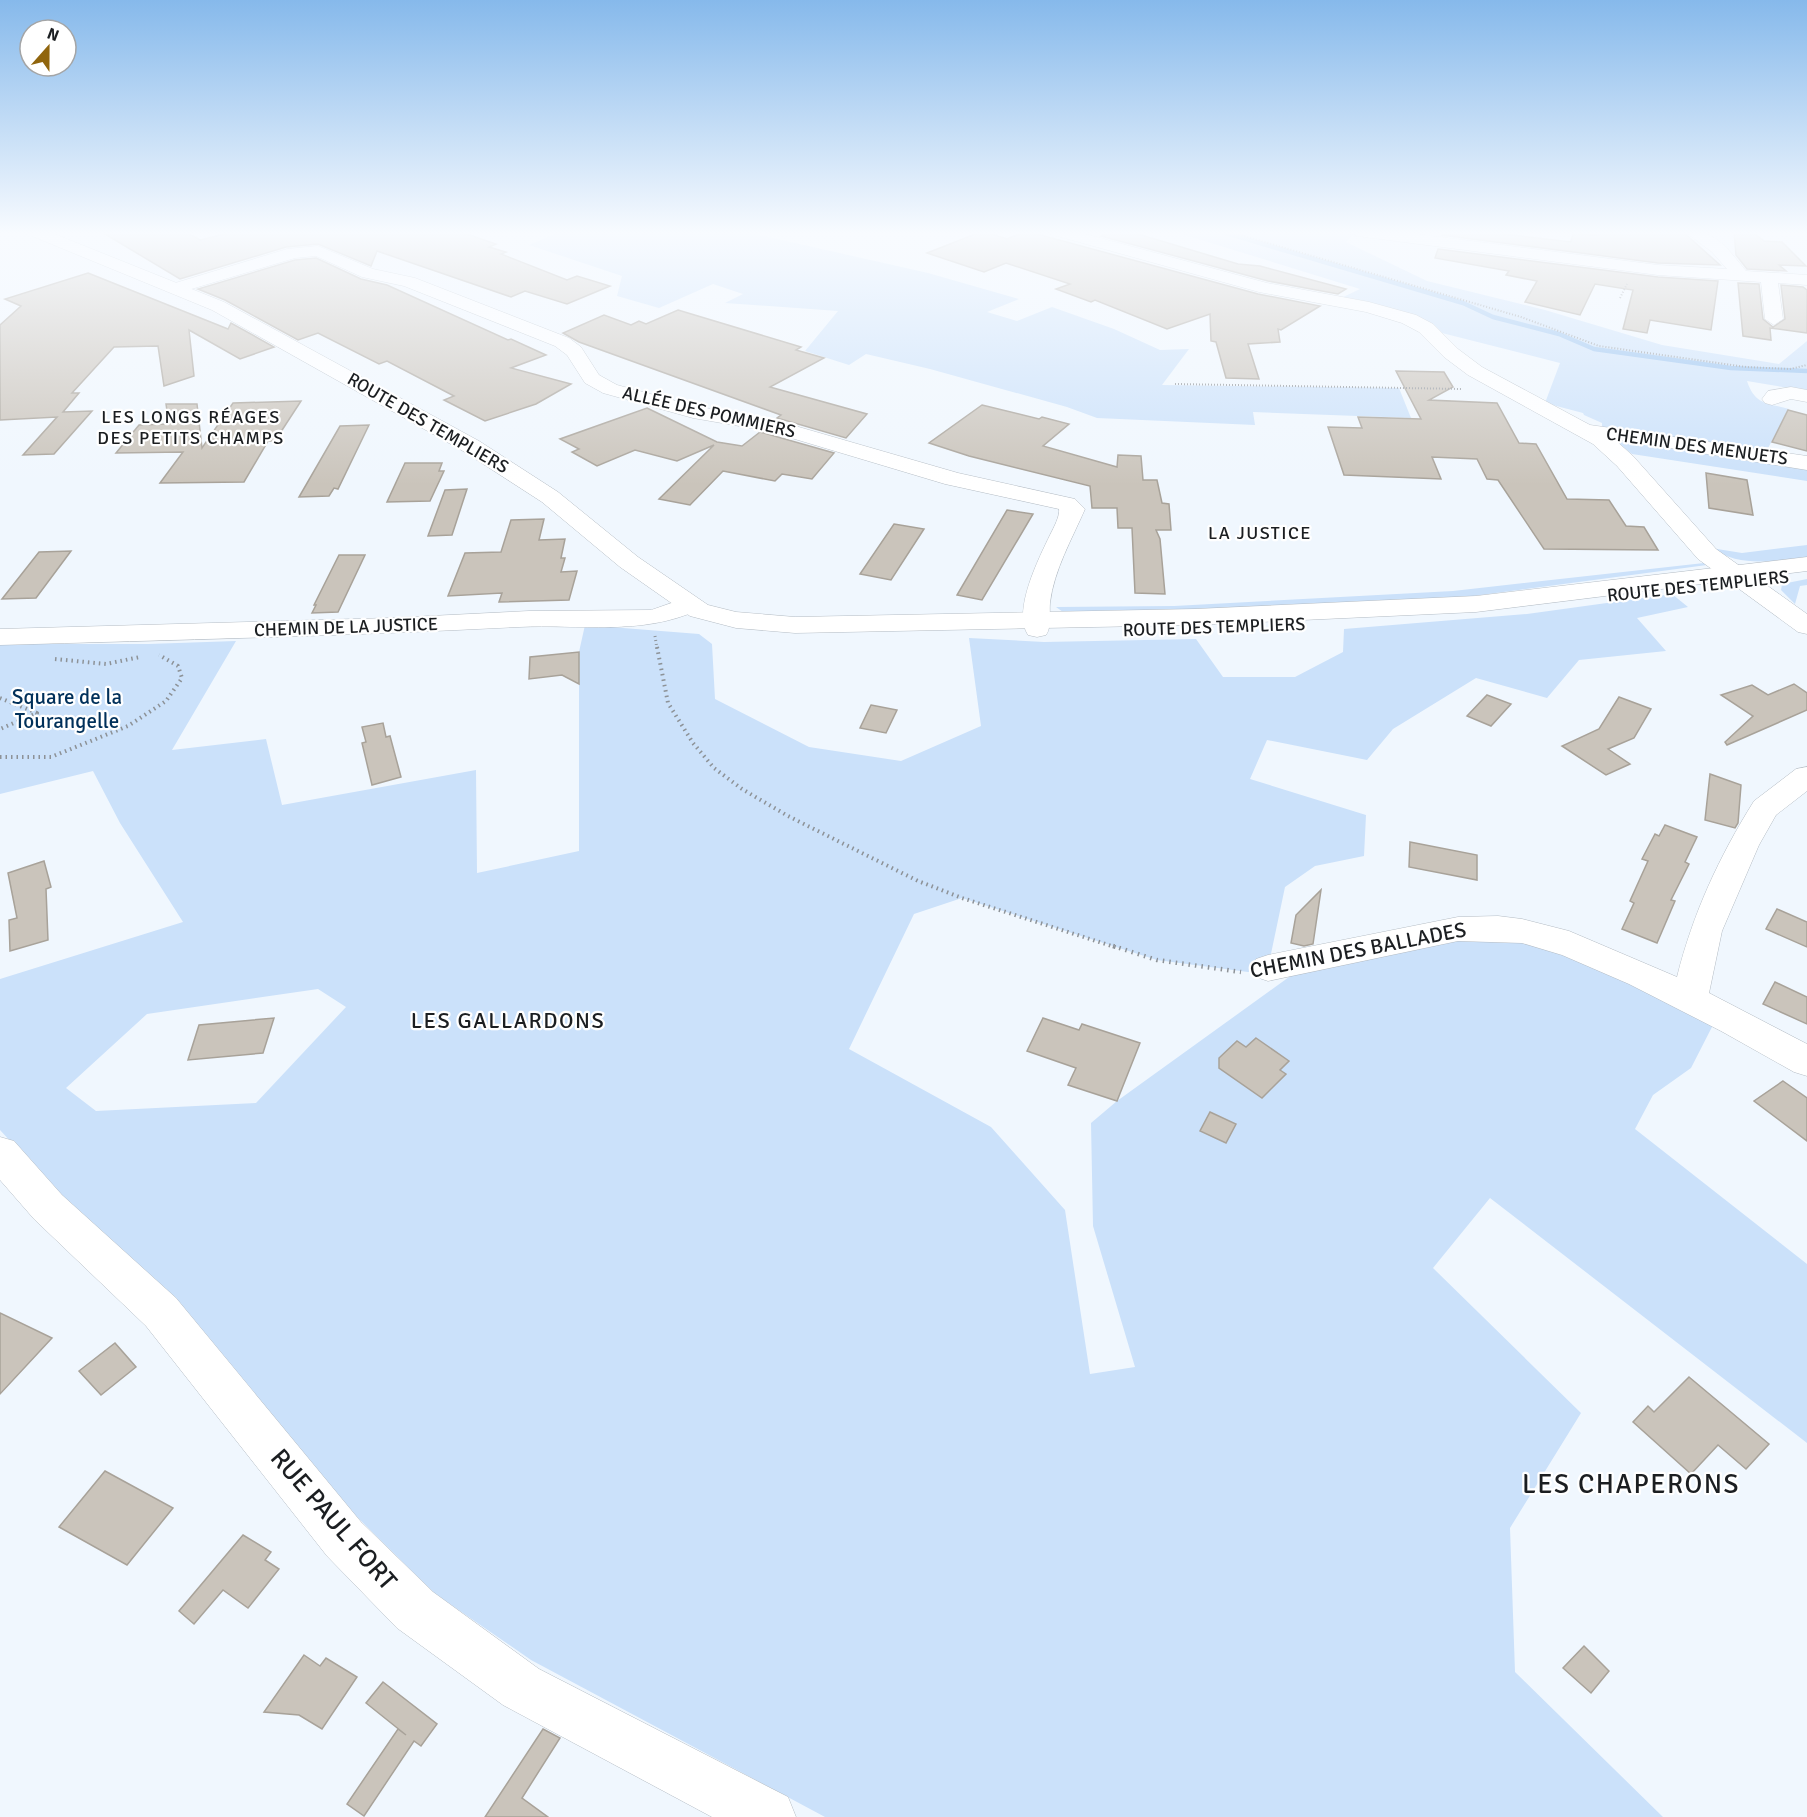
<svg xmlns="http://www.w3.org/2000/svg" width="1807" height="1817" viewBox="0 0 1807 1817" font-family="Signika,sans-serif">
  <style>
    .green { fill: #cbe1fa; fill-rule: evenodd }
    .lines { fill: none; stroke-linecap: round; stroke-linejoin: round }
    .stream { stroke: #94c0ef; stroke-width: 4.5 }
    .building { fill: #cac4bb; stroke: #a8a299; stroke-width: 1.5 }
    .minor-casing { stroke: #b4bcc4; stroke-width: 1 }
    .major-casing { stroke: #b4bcc4; stroke-width: 1 }
    .path-far3 { stroke: #8d9297; stroke-width: 2; stroke-dasharray: 1 2; stroke-linecap: butt }
    .path-far2 { stroke: #8d9297; stroke-width: 3; stroke-dasharray: 1 3; stroke-linecap: butt }
    .path-far1 { stroke: #8d9297; stroke-width: 4; stroke-dasharray: 1.5 4; stroke-linecap: butt }
    .path { stroke: #8d9297; stroke-width: 4.5; stroke-dasharray: 1.5 5; stroke-linecap: butt }
    .minor { fill: #fff; fill-rule: evenodd }
    .major { fill: #fff; fill-rule: evenodd }
    .labels { text-anchor: middle; stroke-width: 4.5; stroke-linejoin: round; paint-order: stroke }
    .far-street-label { font-size: 18px; fill: #1b1e21; stroke: #fff }
    .far-neighbourhood-label { font-size: 18px; letter-spacing: 1.5px; fill: #1b1e21; stroke: #fff }
    .park-label { font-size: 21px; fill: #00305a; stroke: #fff }
    .street-label { font-size: 21px; fill: #1b1e21; stroke: #fff }
    .neighbourhood-label { font-size: 22px; letter-spacing: 1.5px; fill: #1b1e21; stroke: #fff }
    .near-street-label { font-size: 26px; fill: #1b1e21; stroke: #fff }
    .near-neighbourhood-label { font-size: 27px; letter-spacing: 1.5px; fill: #1b1e21; stroke: #fff }
  </style>
  <rect width="100%" height="100%" fill="#f0f7fe"/>
  <g class="green">
    <path d="M561 231H742L928 273 1019 299 987 312 1017 321 1052 307 1114 329 1160 350 1189 349 1162 385 1399 388 1411 418 1253 412 1255 425 1097 418 1067 407 930 369 866 354 849 365 805 351 838 311 725 303 743 294 713 284 659 308 617 296 622 276 529 245Z"/>
    <path d="M1179 231 1355 233 1346 242 1427 281 1545 310 1662 345 1779 364 1807 341V391L1747 381C1755 405 1767 403 1789 409L1767 450 1807 457 1602 427V423L1584 415 1583 413 1545 403 1560 363 1438 332 1339 299 1360 289 1182 234 1184 232Z"/>
    <path d="M1620 441 1807 466V481L1632 454 1618 443Z"/>
    <path d="M1807 545V557C1773 561 1741 568 1711 548L1742 553Z"/>
    <path d="M1704 563 1707 565 1473 596 1279 609 1063 612 1056 607 1174 606 1453 591Z"/>
    <path d="M1807 579V585L1800 586 1795 604 1781 590 1782 584Z"/>
    <path d="M1672 594 1688 607 1637 618 1666 651 1579 660 1547 698 1476 678 1393 729 1367 760 1267 740 1250 779 1366 815 1364 856 1315 866 1285 887 1268 968 1248 972 1157 960 962 898 914 914 849 1049 991 1127 1065 1210 1090 1374 1135 1367 1093 1226 1091 1123 1117 1101 1296 972 1474 937 1542 944 1613 973 1714 1023 1691 1068 1653 1095 1635 1129 1807 1264V1443L1490 1198 1433 1268 1581 1413 1510 1528 1515 1672 1663 1817H825L531 1660 434 1593 347 1507 0 1130V979L183 922 120 823 93 771 0 794V644H148L236 641 172 750 266 739 282 805 476 770 477 873 579 851V652L585 625 699 634 712 644 715 699 809 747 901 761 981 726 969 638 1044 642 1196 639 1223 677H1295L1343 652 1344 629 1527 614ZM318 989 346 1007 256 1103 96 1111 66 1088 147 1014Z"/>
  </g>
  <g class="lines">
    <path class="stream" d="M1219 231 1463 303 1493 317 1559 334 1594 349 1731 368 1807 371"/>
  </g>
  <g class="building">
    <path d="M100 231H184L200 240 237 231H458L496 244 489 247 506 252 501 254 567 280 577 276 610 286 567 304 525 291 511 297 377 251 371 266 318 244 286 247 180 279Z"/>
    <path d="M983 231 1007 239 1026 231 1258 294 1320 306 1281 330 1278 329 1280 342 1248 344 1259 379 1226 378 1216 342 1211 341 1210 314 1167 329 1095 300 1091 302 1056 289 1070 284 1006 263 984 272 927 253Z"/>
    <path d="M1112 231H1128L1238 264 1260 266 1346 289 1338 294 1268 281 1101 236Z"/>
    <path d="M1443 231H1504V234L1571 242 1573 233 1596 235 1593 231H1682L1720 265 1658 263 1442 235Z"/>
    <path d="M1734 231H1751L1764 241 1782 242 1806 266 1779 265 1786 271 1747 269 1736 255Z"/>
    <path d="M1438 249 1658 277 1718 281 1711 330 1650 320 1647 333 1623 329 1633 290 1595 284 1580 315 1525 302 1537 281 1506 275 1509 271 1435 258Z"/>
    <path d="M316 258 361 279 387 285 508 340 511 339 546 355 511 368 571 384 536 404 485 421 444 400 454 396 387 361 379 364 318 333 298 340 225 300 198 289 295 260Z"/>
    <path d="M88 273 228 329 231 323 274 347 240 359 189 330 194 376 164 386 158 346 114 347 72 393H79L63 412 92 411 54 454 23 455 57 417 0 420V325L21 306 5 299Z"/>
    <path d="M1738 283 1759 284 1763 319 1773 327 1785 319 1781 285 1803 287 1807 290V333L1770 328 1771 340 1743 336Z"/>
    <path d="M678 310 801 347 796 350 824 358 770 387 867 414 846 438 777 418 781 415 579 342 563 333 604 315 631 325 639 321 646 324Z"/>
    <path d="M1396 371 1444 372 1453 387 1429 400 1497 403 1519 443 1536 444 1567 499 1609 500 1626 526 1644 527 1658 550 1544 549 1498 480 1487 479 1477 459 1432 457 1441 479 1344 475 1328 427 1362 428 1358 417 1421 419Z"/>
    <path d="M301 401 275 441H268L244 482 160 483 183 452 116 453 139 425 169 424 166 404H197L202 448 233 403Z"/>
    <path d="M982 405 1039 419 1042 417 1069 424 1043 446 1117 467 1118 455 1141 456 1143 480H1157L1162 503 1169 504 1171 530H1156L1160 539 1165 594 1135 593 1132 528H1118L1117 508H1092L1090 486 969 456 929 443Z"/>
    <path d="M647 408 717 442 742 446 760 432 834 453 812 479 782 474 775 481 723 471 690 505 659 499 714 445 677 461 635 450 597 466 572 452 579 449 560 439Z"/>
    <path d="M1788 410 1807 415V451L1772 442Z"/>
    <path d="M369 425 338 489 334 488 329 496 299 497 340 426Z"/>
    <path d="M405 463H442L439 471H444L430 501 387 502Z"/>
    <path d="M1706 473 1747 480 1753 515 1709 508Z"/>
    <path d="M467 489 452 535 428 536 445 490Z"/>
    <path d="M1007 510 1033 514 982 600 957 595Z"/>
    <path d="M544 519 539 540 565 539 561 558H565L561 572 577 571 569 600 499 602 502 593 448 596 465 553 501 552 511 520Z"/>
    <path d="M894 524 924 529 891 580 860 574Z"/>
    <path d="M71 551 36 598 2 599 39 552Z"/>
    <path d="M339 555H365L338 612 312 613 316 605H314Z"/>
    <path d="M579 652V684L562 675 529 679 530 657Z"/>
    <path d="M1794 684 1807 693V710L1727 745 1725 742 1753 716 1721 695 1752 685 1768 695Z"/>
    <path d="M1487 695 1511 704 1491 726 1467 716Z"/>
    <path d="M1619 697 1651 709 1634 738 1608 749 1630 764 1606 775 1562 746 1599 729Z"/>
    <path d="M871 705 897 710 886 733 860 728Z"/>
    <path d="M383 723 386 737 390 736 401 777 372 785 362 743 366 742 362 727Z"/>
    <path d="M1710 774 1741 785 1738 823 1735 828 1705 820Z"/>
    <path d="M1665 825 1697 837 1685 862 1689 864 1671 900 1675 901 1657 943 1622 929 1634 903 1630 901 1648 861 1642 859 1655 834 1659 836Z"/>
    <path d="M1410 842 1477 855V880L1409 867Z"/>
    <path d="M44 861 51 887 46 889 48 940 10 951 9 920 17 918 8 873Z"/>
    <path d="M1321 890 1313 944 1304 946 1291 943 1296 915Z"/>
    <path d="M1777 909 1807 922V947L1766 929Z"/>
    <path d="M1775 982 1807 997V1024L1763 1004Z"/>
    <path d="M274 1018 263 1053 188 1060 199 1025Z"/>
    <path d="M1043 1018 1079 1030 1082 1024 1140 1043 1117 1101 1068 1085 1076 1068 1027 1051Z"/>
    <path d="M1256 1038 1289 1061 1280 1070 1286 1074 1262 1098 1219 1068V1058L1237 1041 1246 1047Z"/>
    <path d="M1783 1081 1807 1098V1141L1754 1101Z"/>
    <path d="M1210 1112 1236 1124 1226 1143 1200 1131Z"/>
    <path d="M0 1313 52 1338 0 1394Z"/>
    <path d="M115 1343 136 1367 101 1395 79 1371Z"/>
    <path d="M1689 1377 1769 1444 1746 1469 1718 1445 1691 1474 1633 1422 1648 1406 1654 1412Z"/>
    <path d="M105 1471 173 1508 127 1565 59 1527Z"/>
    <path d="M243 1535 271 1552 265 1560 279 1569 248 1608 223 1590 194 1624 179 1611Z"/>
    <path d="M1584 1646 1609 1671 1591 1693 1563 1668Z"/>
    <path d="M304 1655 320 1666 326 1658 357 1677 322 1729 299 1715 264 1712Z"/>
    <path d="M383 1682 437 1724 421 1746 414 1741 364 1816 347 1804 398 1729 406 1735 366 1703Z"/>
    <path d="M543 1729 560 1738 522 1798 548 1817H485Z"/>
  </g>
  <g class="lines">
    <defs>
      <g id="minor">
        <path d="M1048 231H1074L1267 283 1369 302 1416 315 1433 324 1458 349 1482 367 1590 425 1807 456V470L1614 439 1633 456 1716 549 1807 614V634L1798 632 1698 559 1617 466 1593 444 1468 375 1444 357 1419 332 1402 323 1366 312 1259 292 1050 234Z"/>
        <path d="M1349 231H1393L1658 265 1727 269 1712 252 1684 231C1715 229 1727 248 1746 271L1807 275V285L1778 283 1783 319 1774 325 1765 319 1761 282 1658 275 1357 236Z"/>
        <path d="M318 246 373 269 415 278 569 338 581 347 599 375 617 385 695 406 778 421 958 473 1075 499 1085 509C1072 539 1054 570 1050 603 1049 613 1052 626 1046 635L1037 637 1028 635C1012 611 1039 558 1050 535 1054 527 1060 516 1059 509L945 484 768 431 693 418 603 393 585 383 567 355 555 346 404 286 362 277 316 256 295 258 178 293 169 288 172 284 287 249Z"/>
        <path d="M1791 387 1807 390V402L1791 399 1772 405 1765 403 1762 399 1768 391Z"/>
        <path d="M689 597 698 600 702 605 698 610C642 636 579 624 519 627 346 636 173 640 0 645V629L390 618 529 611 651 610Z"/>
        <path d="M1807 767V791L1776 815 1759 845 1722 931 1709 993 1807 1044V1076L1794 1072 1721 1031 1629 984 1562 955 1522 943 1458 941 1268 981 1256 977 1251 968 1256 959 1268 955 1458 917 1498 916 1522 919 1569 931 1677 977C1693 913 1719 857 1754 801L1796 769Z"/>
        <path d="M0 1137 14 1141 62 1195 176 1298 361 1522 433 1592 539 1669 788 1797 796 1817H712L503 1705 397 1628 327 1556 146 1326 34 1219 0 1180Z"/>
      </g>
      <path id="major" d="M25 231H47L224 302 479 441 558 492 638 557 708 605 736 612 795 617 1195 609 1476 596 1807 557V571L1476 612 1195 625 795 633 736 628 690 616 620 567 542 502 463 451 212 310 27 234Z"/>
    </defs>
    <use href="#minor" class="minor-casing"/>
    <use href="#major" class="major-casing"/>
    <g class="path-far3">
      <path d="M1227 231 1521 317 1599 346 1746 367 1790 369 1807 365"/>
      <path d="M1620 298 1627 284"/>
      <path d="M1175 384 1462 389"/>
    </g>
    <path class="path-far2" d="M655 636 657 649"/>
    <g class="path-far1">
      <path d="M657 647 668 703 693 743 714 768 742 789 788 816 918 881 962 898 1118 948"/>
      <path d="M55 659 106 664 140 657"/>
      <path d="M0 698 37 713 0 729"/>
      <path d="M0 757H51L128 726 166 701 182 678 178 666 159 655"/>
    </g>
    <path class="path" d="M1113 946 1157 960 1241 972"/>
    <use href="#minor" class="minor"/>
    <use href="#major" class="major"/>
  </g>
  <linearGradient id="sky" x2="0" y2="1"><stop stop-color="#86b9eb"/><stop offset="0.48" stop-color="#f8fbff"/><stop offset="1" stop-color="#f8fbff" stop-opacity="0"/></linearGradient>
  <rect width="1807" height="485" fill="url(#sky)"/>
  <g class="labels">
    <g class="far-street-label">
      <text transform="translate(709 412) rotate(13)" y="6">ALLÉE DES POMMIERS</text>
      <text transform="translate(428 423) rotate(30)" y="6">ROUTE DES TEMPLIERS</text>
      <text transform="translate(1697 446) rotate(8)" y="6">CHEMIN DES MENUETS</text>
      <text transform="translate(1698 586) rotate(-6)" y="6">ROUTE DES TEMPLIERS</text>
      <text transform="translate(346 627) rotate(-2)" y="6">CHEMIN DE LA JUSTICE</text>
      <text transform="translate(1214 627) rotate(-2)" y="6">ROUTE DES TEMPLIERS</text>
    </g>
    <g class="far-neighbourhood-label">
      <text x="191" y="423">LES LONGS RÉAGES<tspan x="191" dy="21">DES PETITS CHAMPS</tspan></text>
      <text x="1260" y="539">LA JUSTICE</text>
    </g>
    <g class="park-label">
      <text x="67" y="704">Square de la<tspan x="67" dy="24">Tourangelle</tspan></text>
    </g>
    <g class="street-label">
      <text transform="translate(1358 950) rotate(-11)" y="7">CHEMIN DES BALLADES</text>
    </g>
    <g class="neighbourhood-label">
      <text x="508" y="1028">LES GALLARDONS</text>
    </g>
    <g class="near-street-label">
      <text transform="translate(334 1519) rotate(49)" y="9">RUE PAUL FORT</text>
    </g>
    <g class="near-neighbourhood-label">
      <text x="1631" y="1493">LES CHAPERONS</text>
    </g>
  </g>
  <g transform="translate(48 48) rotate(21)"><circle r="28" fill="#ffffff" stroke="#a4a5a6" stroke-width="1.5"/>
  <path d="M0-4.5L10 22L0 15L-10 22Z" fill="#90650d"/>
  <text y="-9" font-size="16" font-weight="bold" text-anchor="middle" fill="#1b1e21">N</text>
  </g>
</svg>
